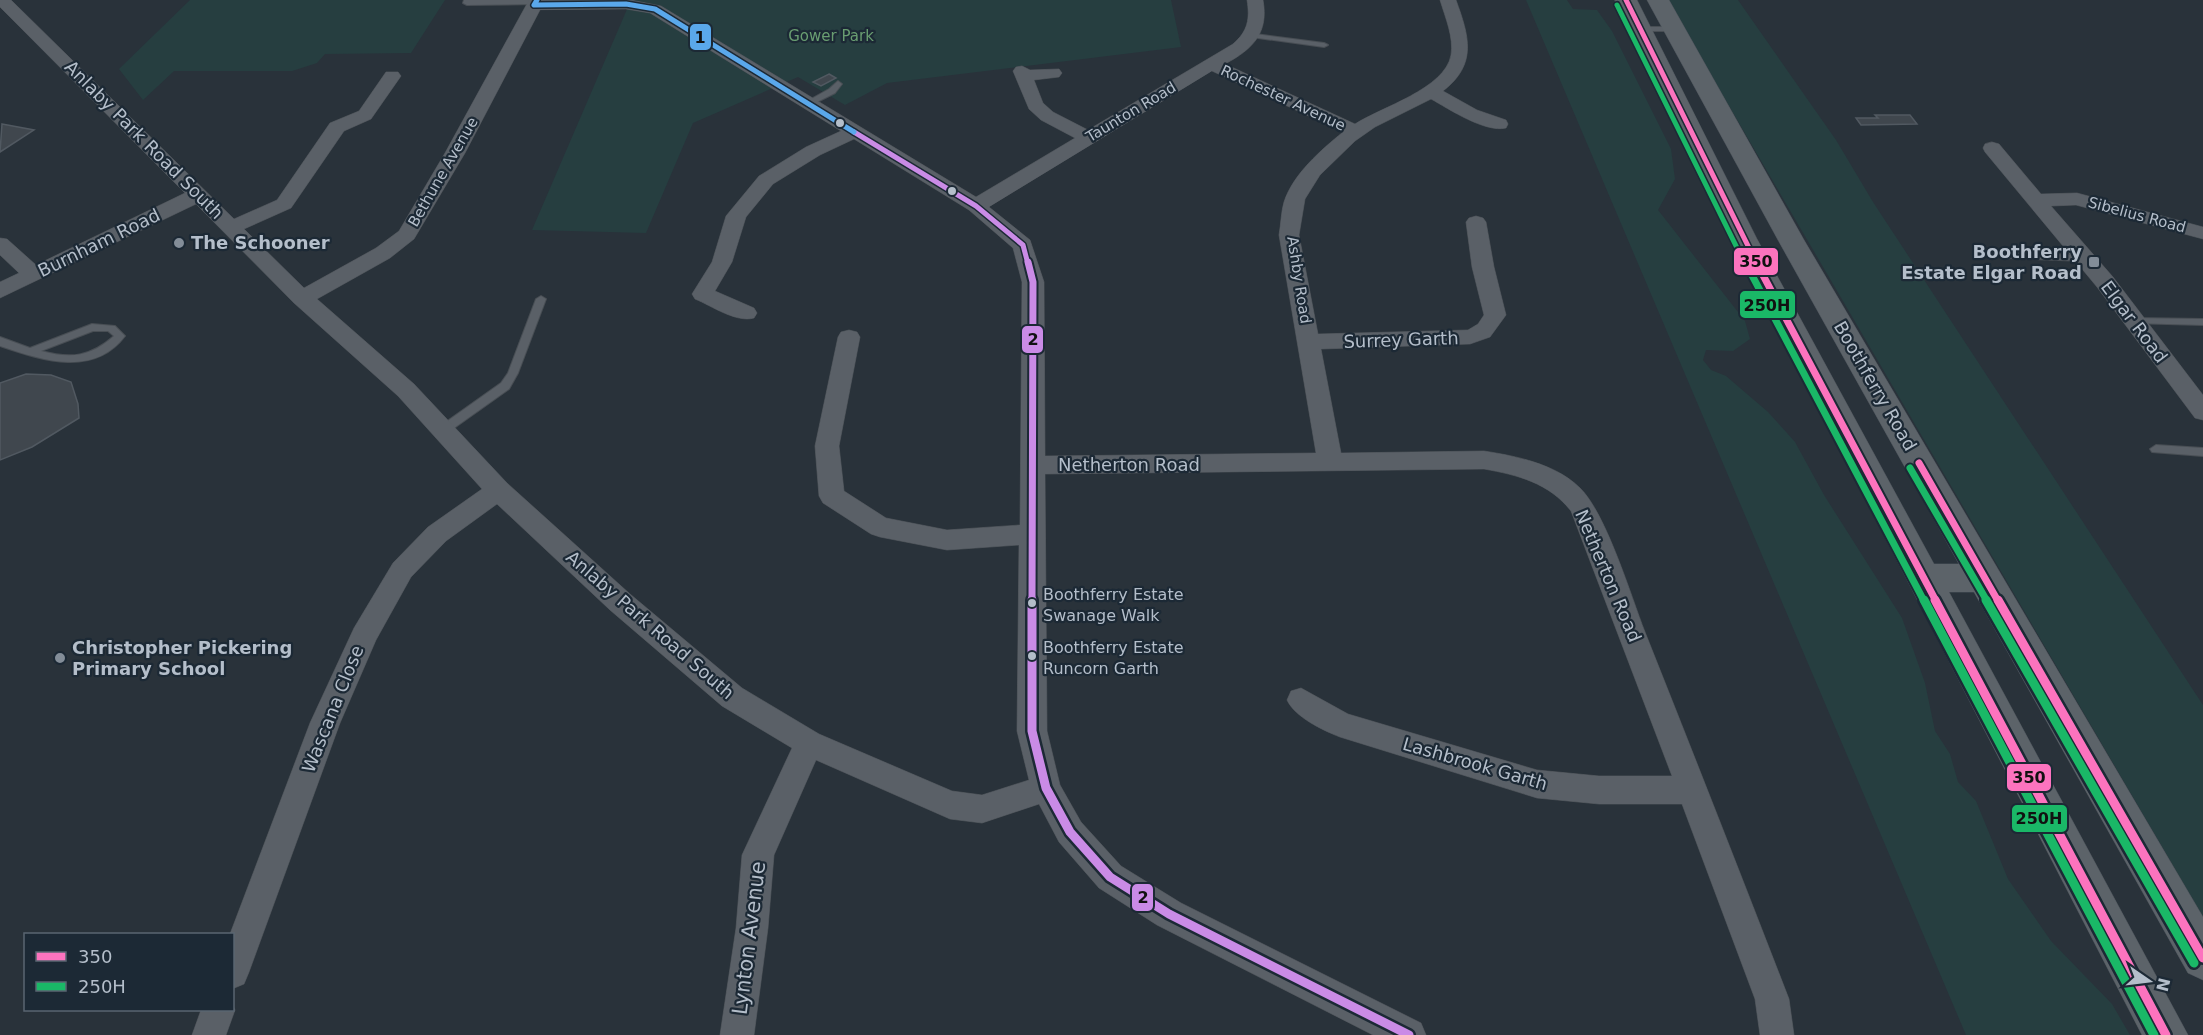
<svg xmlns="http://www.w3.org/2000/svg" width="2203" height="1035" viewBox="0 0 2203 1035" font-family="'DejaVu Sans',sans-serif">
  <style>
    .green { fill: #263e40 }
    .building { fill: #40474e; stroke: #515961; stroke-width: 1.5 }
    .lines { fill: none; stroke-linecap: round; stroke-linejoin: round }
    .lane-casing { stroke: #484e54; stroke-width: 2 }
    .street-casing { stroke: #484e54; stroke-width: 1 }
    .primary-casing { stroke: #474e56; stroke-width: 1 }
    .lane { fill: #5a6067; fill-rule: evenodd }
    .street { fill: #5a6067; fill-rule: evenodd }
    .primary { fill: #5c6369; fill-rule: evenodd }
    .bus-1-far2-casing { stroke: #1c2935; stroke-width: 8 }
    .bus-1-far1-casing { stroke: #1c2935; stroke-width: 11 }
    .bus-1-casing { stroke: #1c2935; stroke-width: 14 }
    .bus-2-far2-casing { stroke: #1c2935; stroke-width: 8 }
    .bus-2-far1-casing { stroke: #1c2935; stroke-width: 11 }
    .bus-2-casing { stroke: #1c2935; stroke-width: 14 }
    .bus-3-far2-casing { stroke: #1c2935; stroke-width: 8 }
    .bus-3-far1-casing { stroke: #1c2935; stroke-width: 11 }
    .bus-3-casing { stroke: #1c2935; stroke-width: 14 }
    .bus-4-casing { stroke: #1c2935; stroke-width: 8 }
    .bus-1-far2 { stroke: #fc73be; stroke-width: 5 }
    .bus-1-far1 { stroke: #fc73be; stroke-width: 7 }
    .bus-1 { stroke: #fc73be; stroke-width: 9 }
    .bus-2-far2 { stroke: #1ab867; stroke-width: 5 }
    .bus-2-far1 { stroke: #1ab867; stroke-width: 7 }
    .bus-2 { stroke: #1ab867; stroke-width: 9 }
    .bus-3-far2 { stroke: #ca8be6; stroke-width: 5 }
    .bus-3-far1 { stroke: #ca8be6; stroke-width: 7 }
    .bus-3 { stroke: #ca8be6; stroke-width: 9 }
    .bus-4 { stroke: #5aa8eb; stroke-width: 5 }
    .bus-dot { fill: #b4beca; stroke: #1c2935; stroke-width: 2 }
    .poi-dot { fill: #838d98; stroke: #1c2935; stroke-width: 2 }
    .labels { text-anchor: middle; stroke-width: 4.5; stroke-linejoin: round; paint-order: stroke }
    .far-park-label { font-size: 15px; fill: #699d71; stroke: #1c2935 }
    .far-street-label { font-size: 15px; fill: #b4beca; stroke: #1c2935 }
    .bus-label { font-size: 16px; fill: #b4beca; stroke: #1c2935; text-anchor: start }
    .street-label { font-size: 18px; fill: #b4beca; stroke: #1c2935 }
    .poi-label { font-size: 18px; font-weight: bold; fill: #b4beca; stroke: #1c2935; text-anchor: start }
    .near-street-label { font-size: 21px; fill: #b4beca; stroke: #1c2935 }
    .line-badge { stroke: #1c2935; stroke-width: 2 }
    .pale-badge-label { font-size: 16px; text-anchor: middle; font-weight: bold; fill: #111 }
  </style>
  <rect width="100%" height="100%" fill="#29323a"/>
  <g class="green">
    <path d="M190 0H445L411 53 325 54 317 63 292 71H174L143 100 119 69Z"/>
    <path d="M631 0H1171L1181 47 887 83 845 105 798 77 693 123 646 233 532 230Z"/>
    <path d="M1526 0H1567L1573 9 1597 10 1612 31 1671 149 1675 179 1658 210 1745 321 1750 339 1733 351 1706 350 1703 360 1711 370 1726 376 1768 412 1795 442 1824 495 1902 618 1925 683 1935 731 1950 754 1958 782 1976 801 2008 879 2051 941 2112 1004 2130 1035H1966Z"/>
    <path d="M1667 0H1738L1836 140 1873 202 2203 705V917Z"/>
  </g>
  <g class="building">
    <path d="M829 74 836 78 821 86 813 82Z"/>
    <path d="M1875 115H1910L1917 124 1861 125 1856 118H1878Z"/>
    <path d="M2 124 34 130 0 152Z"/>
    <path d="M26 374 51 375 71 382 78 404 79 418 32 447 0 460V383Z"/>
  </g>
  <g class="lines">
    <defs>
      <g id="lane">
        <path d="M464 0H537L540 2 536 4 467 5 463 3Z"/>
        <path d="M1639 27H1675L1679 29 1675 31H1639Z"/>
        <path d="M1248 33 1324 43 1328 45 1324 47 1251 37H1248Z"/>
        <path d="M838 81 842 84 835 93 811 105 804 103 829 89Z"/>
        <path d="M2008 253 2085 255 2090 258 2085 261 2005 258V254Z"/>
        <path d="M541 296 546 299 518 373 509 389 447 433H439L437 430 439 427 501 383 508 373 536 299Z"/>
        <path d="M2134 318 2203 319V325L2130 323 2129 321 2130 319Z"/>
        <path d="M92 324 115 326 125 336C93 378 42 360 0 346V337L30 348ZM93 331H108L114 336C90 357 71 359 41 351Z"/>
        <path d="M2156 445 2203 448V456L2152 452 2150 449Z"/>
      </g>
      <g id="street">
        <path d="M0 0H11L234 219 277 200 330 123 359 111 386 72H398L401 76 371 119 344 131 291 208 244 229 304 288 376 248 399 231 445 153 529 0H631L661 6 976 197 1075 138 1041 120 1029 109 1013 71 1016 67 1022 66 1030 70 1059 69 1062 73 1059 77 1034 80 1043 103 1053 112 1088 130 1233 44C1248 31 1250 19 1247 0H1263C1269 33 1253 49 1225 64L1355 124C1381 107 1445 89 1451 55 1454 37 1445 17 1440 0H1456C1469 36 1478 64 1443 91L1477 110 1506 120 1508 124 1506 128C1485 133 1449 109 1431 99L1375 127 1355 141 1320 175 1305 199 1299 235 1318 334 1468 330 1478 324 1484 315 1472 267 1466 222 1469 218 1476 216 1483 218 1486 222 1494 267 1506 315 1490 337 1470 344 1321 349 1341 453 1484 451C1516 456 1556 464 1580 488 1606 513 1631 596 1645 632 1694 755 1741 875 1789 999L1794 1035H1760L1755 999 1682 804H1599L1537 798 1340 737C1322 730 1295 717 1287 700L1291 691 1301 688 1348 714 1537 770 1599 776H1672L1571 511C1549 483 1518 475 1484 469L1045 474 1047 731 1060 785 1081 822 1121 866 1181 903 1421 1023 1426 1035H1373L1157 925 1099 888 1059 842 1039 804 982 823 950 819 816 760 774 855 768 928 754 1035H720L736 928 742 855 792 748 722 706 610 610 497 504 446 541 411 577 376 640 340 723 249 972 244 984 232 989V934H230L310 723 354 628 393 563 428 527 482 489 398 396 294 303 196 204 0 298V282L19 273 0 255V238L7 239 36 265 185 193 0 7ZM626 9 650 13 841 131 806 147 759 176 726 216 712 262 692 294 695 299C712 306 736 323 754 318L757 313 754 308 715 291 732 262 746 217 773 184 820 155 854 139 969 210 1013 248 1022 282 1020 525 947 530 886 518 844 491 839 446 860 337 857 332 849 330 841 332 838 337 815 446 819 496 823 503 871 534 880 537 947 550 1019 545 1017 731 1029 780 982 795 952 791 819 734 742 688 630 594 507 483 414 384 317 299 390 258 414 239 465 153 540 10ZM1212 71 1343 132C1321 150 1293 174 1284 202 1281 212 1281 224 1279 235L1316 453 1045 456 1044 282 1030 240 989 207Z"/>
        <path d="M1992 142 1999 144 2041 194 2077 193 2203 227V239L2076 205 2051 206 2113 277 2203 395V420L2195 418 2097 287 1985 152 1983 148 1985 144Z"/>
        <path d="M232 1004 235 1010 226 1035H192L201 1010H232Z"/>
      </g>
      <path id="primary" d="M1615 0H1637L1757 239 1934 564H1959L1778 240 1647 0H1669L1804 240 2203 917V980L2188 973 1974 592H1949L2188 1035H2142L1731 239Z"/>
    </defs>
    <use href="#lane" class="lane-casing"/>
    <use href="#street" class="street-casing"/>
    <use href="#primary" class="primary-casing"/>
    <use href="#lane" class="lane"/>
    <use href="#street" class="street"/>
    <use href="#primary" class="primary"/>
    <defs>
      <path id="bus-1-far2" d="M1626 0 1757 264"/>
      <g id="bus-1-far1">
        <path d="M1756 262 1936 601"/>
        <path d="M1919 463 1998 601"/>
      </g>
      <g id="bus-1">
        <path d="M1935 600 2166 1035"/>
        <path d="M1998 600 2203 958"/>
      </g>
      <path id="bus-2-far2" d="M1617 5 1745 264"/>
      <g id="bus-2-far1">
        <path d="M1745 262 1924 601"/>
        <path d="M1910 468 1987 601"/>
      </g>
      <g id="bus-2">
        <path d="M1924 600 2154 1035"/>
        <path d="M1986 600 2194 963"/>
      </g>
      <path id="bus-3-far2" d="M854 132 976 206 1023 245 1028 264"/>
      <path id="bus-3-far1" d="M1028 262 1033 282 1032 601"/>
      <path id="bus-3" d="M1032 600V731L1046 788 1070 832 1110 877 1169 914 1409 1035"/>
      <path id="bus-4" d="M537 0 534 5 626 4 655 9 854 132"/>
    </defs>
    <use href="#bus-1-far2" class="bus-1-far2-casing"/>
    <use href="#bus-1-far1" class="bus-1-far1-casing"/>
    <use href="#bus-1" class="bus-1-casing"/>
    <use href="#bus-2-far2" class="bus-2-far2-casing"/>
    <use href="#bus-2-far1" class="bus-2-far1-casing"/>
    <use href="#bus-2" class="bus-2-casing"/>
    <use href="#bus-3-far2" class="bus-3-far2-casing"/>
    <use href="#bus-3-far1" class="bus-3-far1-casing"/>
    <use href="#bus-3" class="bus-3-casing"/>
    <use href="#bus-4" class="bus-4-casing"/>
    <use href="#bus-1-far2" class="bus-1-far2"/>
    <use href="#bus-1-far1" class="bus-1-far1"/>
    <use href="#bus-1" class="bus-1"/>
    <use href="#bus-2-far2" class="bus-2-far2"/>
    <use href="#bus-2-far1" class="bus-2-far1"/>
    <use href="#bus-2" class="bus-2"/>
    <use href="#bus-3-far2" class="bus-3-far2"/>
    <use href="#bus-3-far1" class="bus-3-far1"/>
    <use href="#bus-3" class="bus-3"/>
    <use href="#bus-4" class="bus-4"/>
  </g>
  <g class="bus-dot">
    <circle cx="840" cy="123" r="5"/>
    <circle cx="952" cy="191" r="5"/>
    <circle cx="1032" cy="603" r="5"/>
    <circle cx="1032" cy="656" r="5"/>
  </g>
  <g class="poi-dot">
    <circle cx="179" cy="243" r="6"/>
    <rect x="2088" y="256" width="12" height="12" rx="3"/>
    <circle cx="60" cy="658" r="6"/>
  </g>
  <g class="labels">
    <g class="far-park-label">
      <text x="831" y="41">Gower Park</text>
    </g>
    <g class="far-street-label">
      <text transform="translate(1283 98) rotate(25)" y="5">Rochester Avenue</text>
      <text transform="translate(1131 112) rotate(-31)" y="5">Taunton Road</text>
      <text transform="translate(443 172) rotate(-60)" y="5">Bethune Avenue</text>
      <text transform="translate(2137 215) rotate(15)" y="5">Sibelius Road</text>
      <text transform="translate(1299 280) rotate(81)" y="5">Ashby Road</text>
    </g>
    <g class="bus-label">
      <text x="1043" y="600">Boothferry Estate<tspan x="1043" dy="21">Swanage Walk</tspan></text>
      <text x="1043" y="653">Boothferry Estate<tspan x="1043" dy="21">Runcorn Garth</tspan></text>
    </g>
    <g class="street-label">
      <text transform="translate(144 140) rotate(45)" y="6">Anlaby Park Road South</text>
      <text transform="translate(99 243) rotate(-26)" y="6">Burnham Road</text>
      <text transform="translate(2134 322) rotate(53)" y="6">Elgar Road</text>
      <text transform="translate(1401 340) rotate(-2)" y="6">Surrey Garth</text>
      <text transform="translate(1875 386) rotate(60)" y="6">Boothferry Road</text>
      <text x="1129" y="471">Netherton Road</text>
      <text transform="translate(1608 576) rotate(67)" y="6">Netherton Road</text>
      <text transform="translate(650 625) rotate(41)" y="6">Anlaby Park Road South</text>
      <text transform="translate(333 709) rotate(-68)" y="6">Wascana Close</text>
      <text transform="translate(1475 764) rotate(16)" y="6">Lashbrook Garth</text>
    </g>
    <g class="poi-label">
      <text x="191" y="249">The Schooner</text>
      <text x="2082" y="258" text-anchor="end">Boothferry<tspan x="2082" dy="21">Estate Elgar Road</tspan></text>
      <text x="72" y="654">Christopher Pickering<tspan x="72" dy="21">Primary School</tspan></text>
    </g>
    <g class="near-street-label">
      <text transform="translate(749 938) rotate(-83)" y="7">Lynton Avenue</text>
    </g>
  </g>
  <g class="line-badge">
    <rect x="689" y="23" width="23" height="28" rx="6" fill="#5aa8eb"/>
    <rect x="1733" y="247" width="46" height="29" rx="6" fill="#fc73be"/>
    <rect x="1739" y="290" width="57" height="29" rx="6" fill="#1ab867"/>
    <rect x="1021" y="325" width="23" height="29" rx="6" fill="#ca8be6"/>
    <rect x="2006" y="763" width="46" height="29" rx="6" fill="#fc73be"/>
    <rect x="2011" y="804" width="57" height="29" rx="6" fill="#1ab867"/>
    <rect x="1131" y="883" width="23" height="29" rx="6" fill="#ca8be6"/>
  </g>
  <g class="pale-badge-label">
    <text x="700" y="43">1</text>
    <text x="1756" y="267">350</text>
    <text x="1767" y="311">250H</text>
    <text x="1033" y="345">2</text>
    <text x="2029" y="783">350</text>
    <text x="2039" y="824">250H</text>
    <text x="1143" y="903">2</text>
  </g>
  <rect x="24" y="933" width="210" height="78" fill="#1c2935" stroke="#596571" stroke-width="1.5"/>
  <rect x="36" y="952" width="30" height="9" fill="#fc73be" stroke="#596571" stroke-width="1.5"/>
  <text x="78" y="963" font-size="18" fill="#b4beca">350</text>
  <rect x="36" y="982" width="30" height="9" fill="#1ab867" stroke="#596571" stroke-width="1.5"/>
  <text x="78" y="993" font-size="18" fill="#b4beca">250H</text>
  <g transform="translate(2149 981) rotate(104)" stroke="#1c2935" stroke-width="4.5" paint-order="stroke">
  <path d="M0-4.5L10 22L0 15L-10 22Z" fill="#b4beca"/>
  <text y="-9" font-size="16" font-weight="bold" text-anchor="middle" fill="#b4beca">N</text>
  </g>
</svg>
